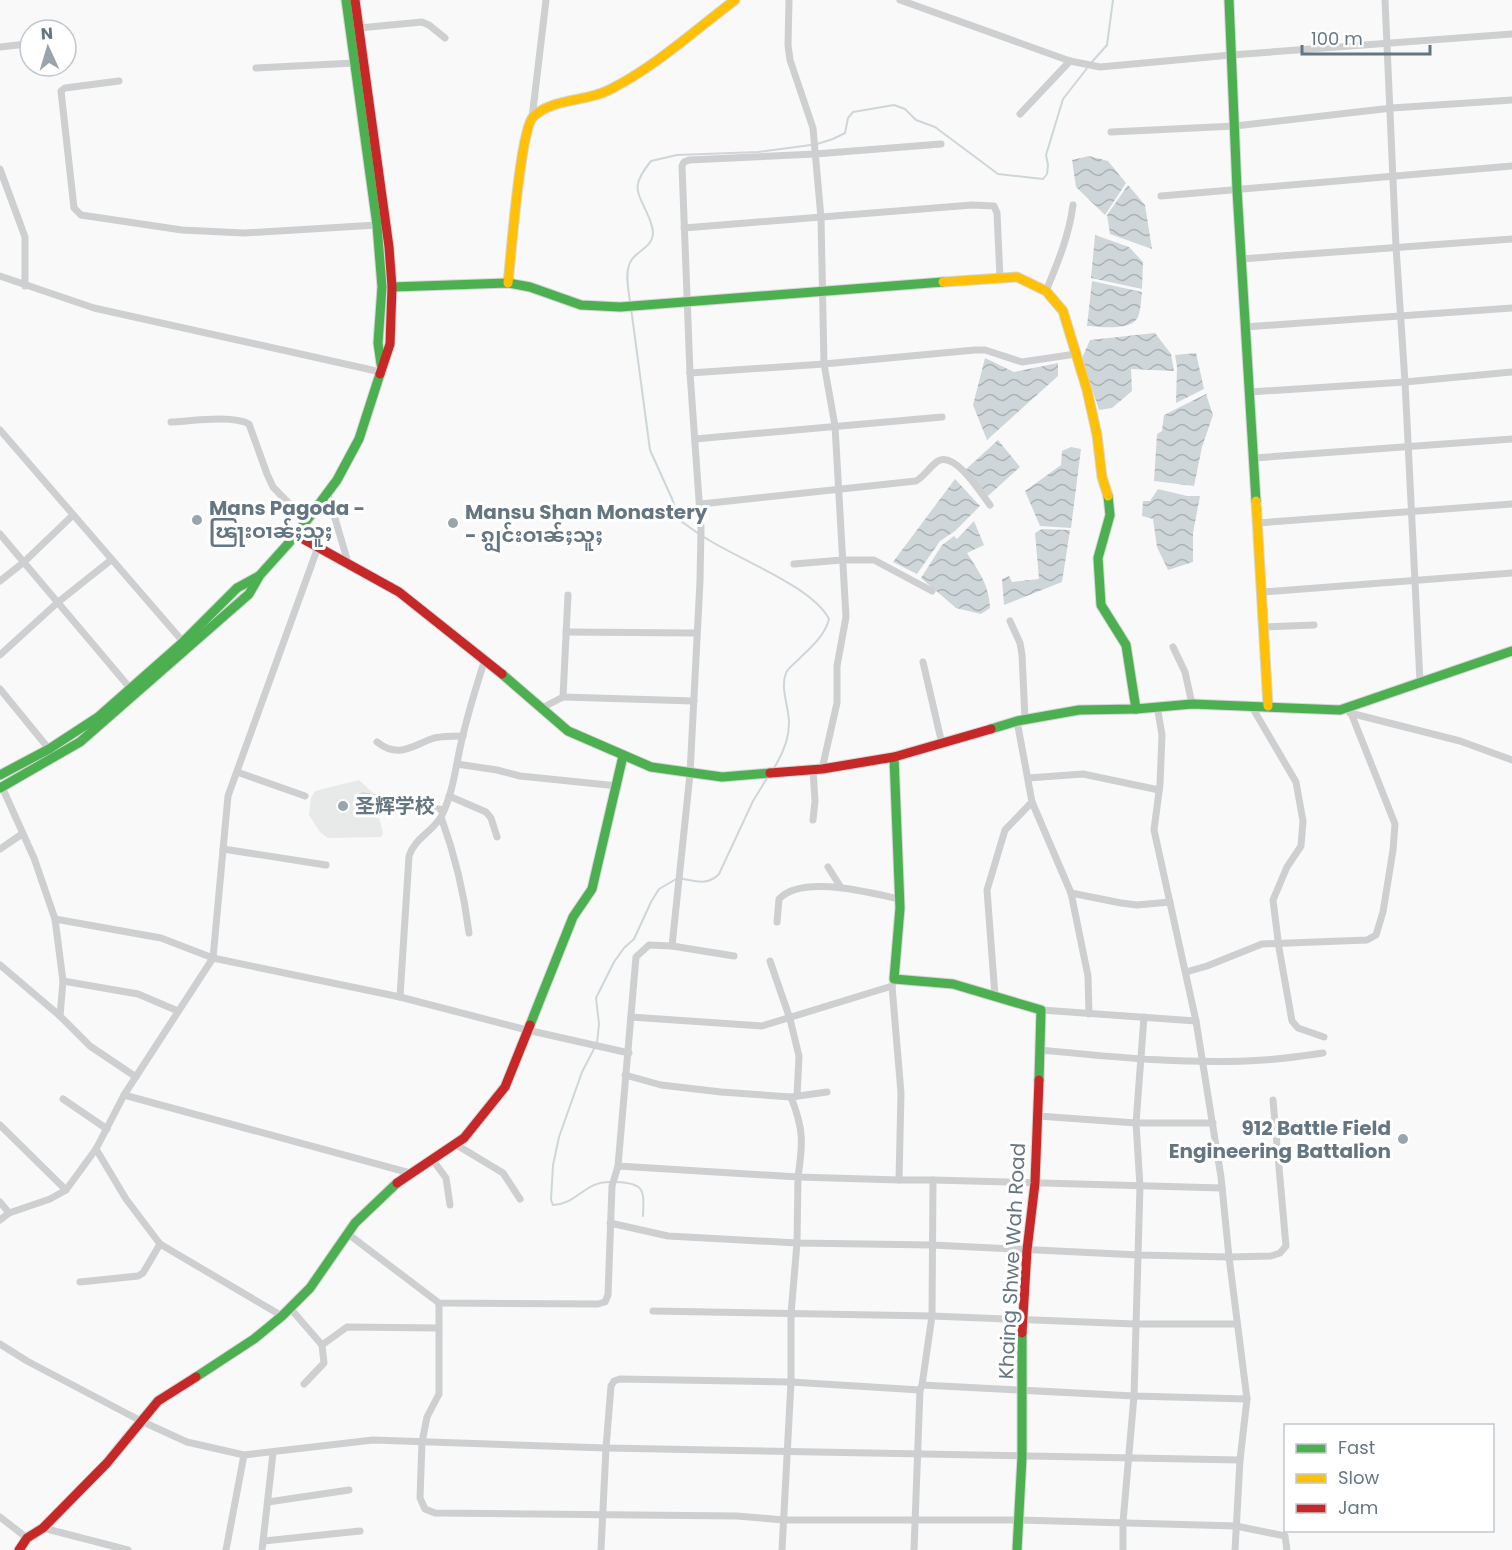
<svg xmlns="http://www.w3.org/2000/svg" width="1512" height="1550" viewBox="0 0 1512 1550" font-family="Poppins,'Noto Sans SC','Noto Sans Myanmar',sans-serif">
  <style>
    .built { fill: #e8e9e9 }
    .water { fill: url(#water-waves) }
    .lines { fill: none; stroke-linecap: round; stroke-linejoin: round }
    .stream { stroke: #ced6d9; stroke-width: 2 }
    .fast-casing { stroke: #d5d6d7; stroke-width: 11 }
    .slow-casing { stroke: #d5d6d7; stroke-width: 11 }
    .jam-casing { stroke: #d5d6d7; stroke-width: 11 }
    .street { stroke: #cecfd0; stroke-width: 7 }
    .fast { stroke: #4caf50; stroke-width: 9 }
    .slow { stroke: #ffc107; stroke-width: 9 }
    .jam { stroke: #c62828; stroke-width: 9 }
    .poi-dot { fill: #99a4ac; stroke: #fff; stroke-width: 2 }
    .labels { text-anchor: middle; stroke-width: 6; stroke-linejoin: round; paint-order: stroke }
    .poi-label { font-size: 20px; font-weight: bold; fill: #657683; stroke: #fff; text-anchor: start }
    .street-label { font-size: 20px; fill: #657683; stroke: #fff }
  </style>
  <defs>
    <pattern id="water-waves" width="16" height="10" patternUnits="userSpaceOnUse" patternTransform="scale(1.5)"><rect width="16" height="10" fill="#ced6d9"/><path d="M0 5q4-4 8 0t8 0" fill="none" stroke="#abb2b5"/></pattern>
  </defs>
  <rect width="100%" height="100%" fill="#f9f9f9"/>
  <path class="built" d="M359 780 373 793 383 833 381 837 328 838 320 832 309 815 311 798 315 791Z"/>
  <g class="water">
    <path d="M1089 156 1108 161 1126 183 1105 215 1076 187 1072 160Z"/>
    <path d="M1128 185 1145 205 1152 249 1110 234 1107 215Z"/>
    <path d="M1095 235 1129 247 1143 262 1142 289 1091 278Z"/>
    <path d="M1092 281 1142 292C1141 299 1141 309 1138 317 1132 331 1100 327 1087 326Z"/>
    <path d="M1155 333 1171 354 1174 371 1131 369 1132 391 1112 408 1099 410 1082 358 1090 340Z"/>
    <path d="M1196 353 1204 389 1176 403 1177 367 1175 355Z"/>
    <path d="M985 358 1014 372 1058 363V376L987 440 973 405Z"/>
    <path d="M1206 394 1213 415 1202 447 1194 486 1154 481 1157 434 1162 431 1164 415Z"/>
    <path d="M998 440 1020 467 988 496 964 471Z"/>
    <path d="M1071 447 1081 449 1071 528 1040 526 1025 491 1061 465 1062 451Z"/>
    <path d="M955 479 980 506 955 531 940 541 917 574 893 562Z"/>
    <path d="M1158 489 1187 496H1200L1193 533V562L1168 570 1157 547 1153 519 1142 516 1143 501H1150Z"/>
    <path d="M974 521 984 545 967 553C979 572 989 584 990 608L981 614 956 608 921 578 942 545 954 536 957 539Z"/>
    <path d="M1042 529 1070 530 1062 582 1004 605 1002 579 1009 576 1012 582 1039 579 1035 533Z"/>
  </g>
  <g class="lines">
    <g class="stream">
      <path d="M1091 63 1107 45 1113 0"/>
      <path d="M817 144 833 139 845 133 848 118 853 112 894 105 905 109 916 120 935 127 998 174 1043 179 1047 174 1048 165 1046 155 1063 99 1088 67"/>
      <path d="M630 303C629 291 625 277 629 265 633 251 652 250 653 233 653 228 651 224 650 220 638 191 629 188 651 161L677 155 758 152 811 145"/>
      <path d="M631 308 650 450 673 501 678 519 699 534"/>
      <path d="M704 537C737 559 812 586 829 619 825 636 810 648 799 659 795 663 788 668 786 673 780 688 789 707 789 723 789 741 782 756 772 771"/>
      <path d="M611 1182C584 1181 578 1204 553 1205L551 1200 553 1165 559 1137 582 1072 597 1043 599 1024 596 998 614 962 624 948 634 939 651 902 659 889 678 878C693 880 707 887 719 874L753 801 769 775"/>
      <path d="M616 1182C645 1183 644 1190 643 1216"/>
    </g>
    <defs>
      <g id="fast">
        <path d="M346 0 377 225 382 287 378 343 381 364"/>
        <path d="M1229 0 1237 190 1256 501"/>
        <path d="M392 287 508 283 530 287 581 305 620 307 943 282"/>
        <path d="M1108 496 1110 515 1098 558 1101 605 1126 645 1136 709"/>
        <path d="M502 674 568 731 651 767 722 777 770 773"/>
        <path d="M991 729 1017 721 1079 710 1136 709 1192 704 1340 710 1512 651"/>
        <path d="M894 757 900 908 894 979 953 984 1041 1010 1039 1080"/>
        <path d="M0 775 49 749 98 717 183 642 237 588 259 576"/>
        <path d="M0 788 80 742 249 594 260 575 296 535 337 480 359 439 380 374"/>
        <path d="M530 1025 573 917 592 889 623 756"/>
        <path d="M196 1377 254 1339 282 1316 310 1288 355 1223 397 1183"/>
        <path d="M1017 1550 1022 1457V1333"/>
      </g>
      <g id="slow">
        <path d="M943 282 1017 277 1046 291 1063 311 1087 390 1097 435 1102 477 1108 496"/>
        <path d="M508 283C511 257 520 131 533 117 552 98 586 102 609 90 655 67 694 31 735 0"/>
        <path d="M1256 501 1268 706"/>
      </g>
      <g id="jam">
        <path d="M355 0 389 247 392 287 390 344 380 374"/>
        <path d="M296 535 399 592 502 674"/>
        <path d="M770 773 822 769 894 757 991 729"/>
        <path d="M397 1183 464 1138 505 1087 530 1025"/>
        <path d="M1022 1333 1027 1250 1035 1183 1039 1080"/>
        <path d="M19 1550 27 1538 43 1528 107 1463 158 1401 196 1377"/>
      </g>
    </defs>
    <use href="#fast" class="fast-casing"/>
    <use href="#slow" class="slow-casing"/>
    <use href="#jam" class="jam-casing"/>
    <g class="street">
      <path d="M789 0 788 45 790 60 813 128 821 218 824 364 835 426 846 617 837 666V703L822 769"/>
      <path d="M900 0 1070 61 1100 67 1231 55 1512 34"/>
      <path d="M1385 0 1396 247 1405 382 1420 682"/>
      <path d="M359 28 422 22 429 25 445 38"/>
      <path d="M0 47 26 44"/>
      <path d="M256 68 354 63"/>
      <path d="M119 81 65 88 61 91 74 208 81 215 182 230 244 233 377 225"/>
      <path d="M1020 114 1070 61"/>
      <path d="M532 118 546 0"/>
      <path d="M1111 132 1235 126 1392 108 1512 100"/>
      <path d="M0 169 25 237V286"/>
      <path d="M1161 196 1512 166"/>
      <path d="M684 228 972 205 994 206 997 213 1000 277"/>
      <path d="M1241 259 1512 239"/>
      <path d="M0 276 94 308 381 372"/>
      <path d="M1046 291C1058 262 1069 236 1073 205"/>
      <path d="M1245 327 1512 308"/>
      <path d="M690 373 824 364 975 350H985L1022 362 1076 354"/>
      <path d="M1249 392 1405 382 1512 372"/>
      <path d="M171 422C192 421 232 415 249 424L267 474 273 487 306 521"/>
      <path d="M0 430 185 644"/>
      <path d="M695 439 942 417"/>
      <path d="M1254 458 1512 439"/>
      <path d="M327 491 349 566"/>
      <path d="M701 504 916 481C925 476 929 467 938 461 955 451 981 493 990 505"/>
      <path d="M1258 523 1512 504"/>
      <path d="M0 534 130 688"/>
      <path d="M794 564 842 560H874L932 591"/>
      <path d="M0 581 24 562 73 515"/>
      <path d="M1262 592 1512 573"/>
      <path d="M1010 621 1020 643 1022 655 1025 719"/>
      <path d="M1264 627 1314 625"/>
      <path d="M566 632 696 633"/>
      <path d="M1173 647 1185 672 1192 704"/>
      <path d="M0 655 57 603 111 560"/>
      <path d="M923 662 942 744"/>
      <path d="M0 689 49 749"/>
      <path d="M563 697 694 701"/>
      <path d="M1157 706 1162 735 1160 784 1154 830 1196 1021 1221 1177 1229 1257 1247 1399 1240 1460 1235 1550"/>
      <path d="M1252 707 1296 782 1303 821 1301 846 1287 867 1273 900 1279 948 1292 1021 1298 1028 1324 1037"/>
      <path d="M542 708 563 697 568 595"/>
      <path d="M1350 713 1460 741 1512 760"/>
      <path d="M1017 721 1032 802 1071 893 1088 976 1089 1014"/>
      <path d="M377 742C399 759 411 746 434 738 443 736 453 736 463 736"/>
      <path d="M457 764 497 770 520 776 618 786"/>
      <path d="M813 770 815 801 813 820"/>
      <path d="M237 772 305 796"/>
      <path d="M1028 778 1083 774 1159 790"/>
      <path d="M2 787 34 858 55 919 63 981 60 1016"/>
      <path d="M363 796 444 810"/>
      <path d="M449 796 486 812 491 818 497 837"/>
      <path d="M441 817C455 855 464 892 469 933"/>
      <path d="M0 849 22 834"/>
      <path d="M223 849 326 865"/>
      <path d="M828 867 840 886"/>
      <path d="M1071 893 1121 903 1137 905 1170 902"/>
      <path d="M55 919 161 938 213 958 400 997 527 1030 629 1053"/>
      <path d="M777 922 779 899C802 874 871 893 899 899"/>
      <path d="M672 946 690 774 700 581 701 528 690 373 682 166 684 162 689 160 815 154 941 144"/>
      <path d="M734 956 672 946 649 945 636 957 618 1166 798 1177 797 1243 791 1314V1382L782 1550"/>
      <path d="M770 961 790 1019 799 1056 797 1096"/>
      <path d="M0 965 60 1016 90 1046 136 1077"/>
      <path d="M1186 972 1207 966 1262 944 1367 940 1376 935 1383 912 1393 850 1395 824 1351 713"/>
      <path d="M63 981 138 994 178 1011"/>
      <path d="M995 996 987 890 1005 830 1032 802"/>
      <path d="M400 997 409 856C414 839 432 832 441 817 454 792 456 762 463 735 469 710 477 684 485 659"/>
      <path d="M1041 1010 1196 1021"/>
      <path d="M631 1017 762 1026 892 986"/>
      <path d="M1040 1050C1113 1057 1189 1065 1263 1060 1283 1059 1303 1056 1323 1053"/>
      <path d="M625 1075 661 1085 721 1092 791 1097 827 1092"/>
      <path d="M124 1095 410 1173"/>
      <path d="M791 1097C804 1130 803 1143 798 1177L899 1180 901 1093 892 986 894 979"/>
      <path d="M63 1099 107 1129"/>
      <path d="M1038 1116 1136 1123H1213"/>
      <path d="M0 1125 66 1190"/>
      <path d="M455 1144 503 1173 520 1199"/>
      <path d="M96 1149 126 1199 160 1244 282 1316"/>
      <path d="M432 1159 446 1178 450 1205"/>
      <path d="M899 1180H933L932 1316 922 1385 1134 1396 1247 1399"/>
      <path d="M933 1180 1222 1188"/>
      <path d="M0 1202 9 1213"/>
      <path d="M0 1220 9 1213 50 1199 66 1190 96 1149 124 1095 213 958 228 796 318 547"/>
      <path d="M610 1223 668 1236 797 1243 932 1245 1139 1255 1229 1257 1271 1256 1280 1253 1286 1246 1273 1100"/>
      <path d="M348 1234 439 1303 598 1304 605 1302 608 1295 612 1186 618 1166"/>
      <path d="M80 1282 138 1276 143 1273 160 1244"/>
      <path d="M439 1303V1394L427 1417 422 1442 420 1498 425 1509 435 1513 737 1516 784 1520H1019L1236 1526 1285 1536 1287 1550"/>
      <path d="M290 1308 322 1345 324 1363 304 1384"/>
      <path d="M653 1311 932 1316 1135 1324H1237"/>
      <path d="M0 1344 27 1361 141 1421 187 1442 244 1455 373 1440 606 1448 1240 1460"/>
      <path d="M322 1345 347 1327 439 1328"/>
      <path d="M268 1502 349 1490"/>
      <path d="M0 1517 27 1538"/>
      <path d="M43 1528 128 1550"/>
      <path d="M264 1541 360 1531"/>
      <path d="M226 1550 244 1455"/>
      <path d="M262 1550 273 1453"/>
      <path d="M601 1550 606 1448 611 1386 614 1381 620 1379 791 1382 920 1390 922 1385"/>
      <path d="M914 1550 920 1390"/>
      <path d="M1123 1550V1522L1134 1396 1140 1186 1136 1123 1144 1017"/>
    </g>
    <use href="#fast" class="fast"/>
    <use href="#slow" class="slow"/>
    <use href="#jam" class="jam"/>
  </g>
  <g class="poi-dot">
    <circle cx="197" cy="520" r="6"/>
    <circle cx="453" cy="523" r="6"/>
    <circle cx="343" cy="806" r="6"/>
    <circle cx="1403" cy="1139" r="6"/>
  </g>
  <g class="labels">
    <g class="poi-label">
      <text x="209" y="515">Mans Pagoda -<tspan x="209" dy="23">ၽြႃးဝၢၼ်ႈသူႈ</tspan></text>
      <text x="465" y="519">Mansu Shan Monastery<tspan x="465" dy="23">- ၵျွင်းဝၢၼ်ႈသူႈ</tspan></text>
      <text x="355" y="813">圣辉学校</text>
      <text x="1391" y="1135" text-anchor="end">912 Battle Field<tspan x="1391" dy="23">Engineering Battalion</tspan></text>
    </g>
    <g class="street-label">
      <text transform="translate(1012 1261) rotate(-87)" y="7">Khaing Shwe Wah Road</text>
    </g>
  </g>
  <rect x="1284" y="1424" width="210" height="108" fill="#ffffff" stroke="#c1c8cd" stroke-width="1.5"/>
  <rect x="1296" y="1444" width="30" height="9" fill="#4caf50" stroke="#c1c8cd" stroke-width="1.5"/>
  <text x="1338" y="1454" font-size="18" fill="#657683">Fast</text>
  <rect x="1296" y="1474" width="30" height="9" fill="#ffc107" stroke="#c1c8cd" stroke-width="1.5"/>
  <text x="1338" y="1484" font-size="18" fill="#657683">Slow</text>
  <rect x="1296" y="1504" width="30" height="9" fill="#c62828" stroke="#c1c8cd" stroke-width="1.5"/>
  <text x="1338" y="1514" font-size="18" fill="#657683">Jam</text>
  <g transform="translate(48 48) rotate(356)"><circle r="28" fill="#ffffff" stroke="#c1c8cd" stroke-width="1.5"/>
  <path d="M0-4.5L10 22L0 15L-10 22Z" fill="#99a4ac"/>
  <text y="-9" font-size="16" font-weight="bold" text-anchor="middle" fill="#657683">N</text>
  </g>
  <path d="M1302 45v9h128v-9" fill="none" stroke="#657683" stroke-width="3"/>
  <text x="1311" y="45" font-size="18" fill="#657683" stroke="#ffffff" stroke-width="4.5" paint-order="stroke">100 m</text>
</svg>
